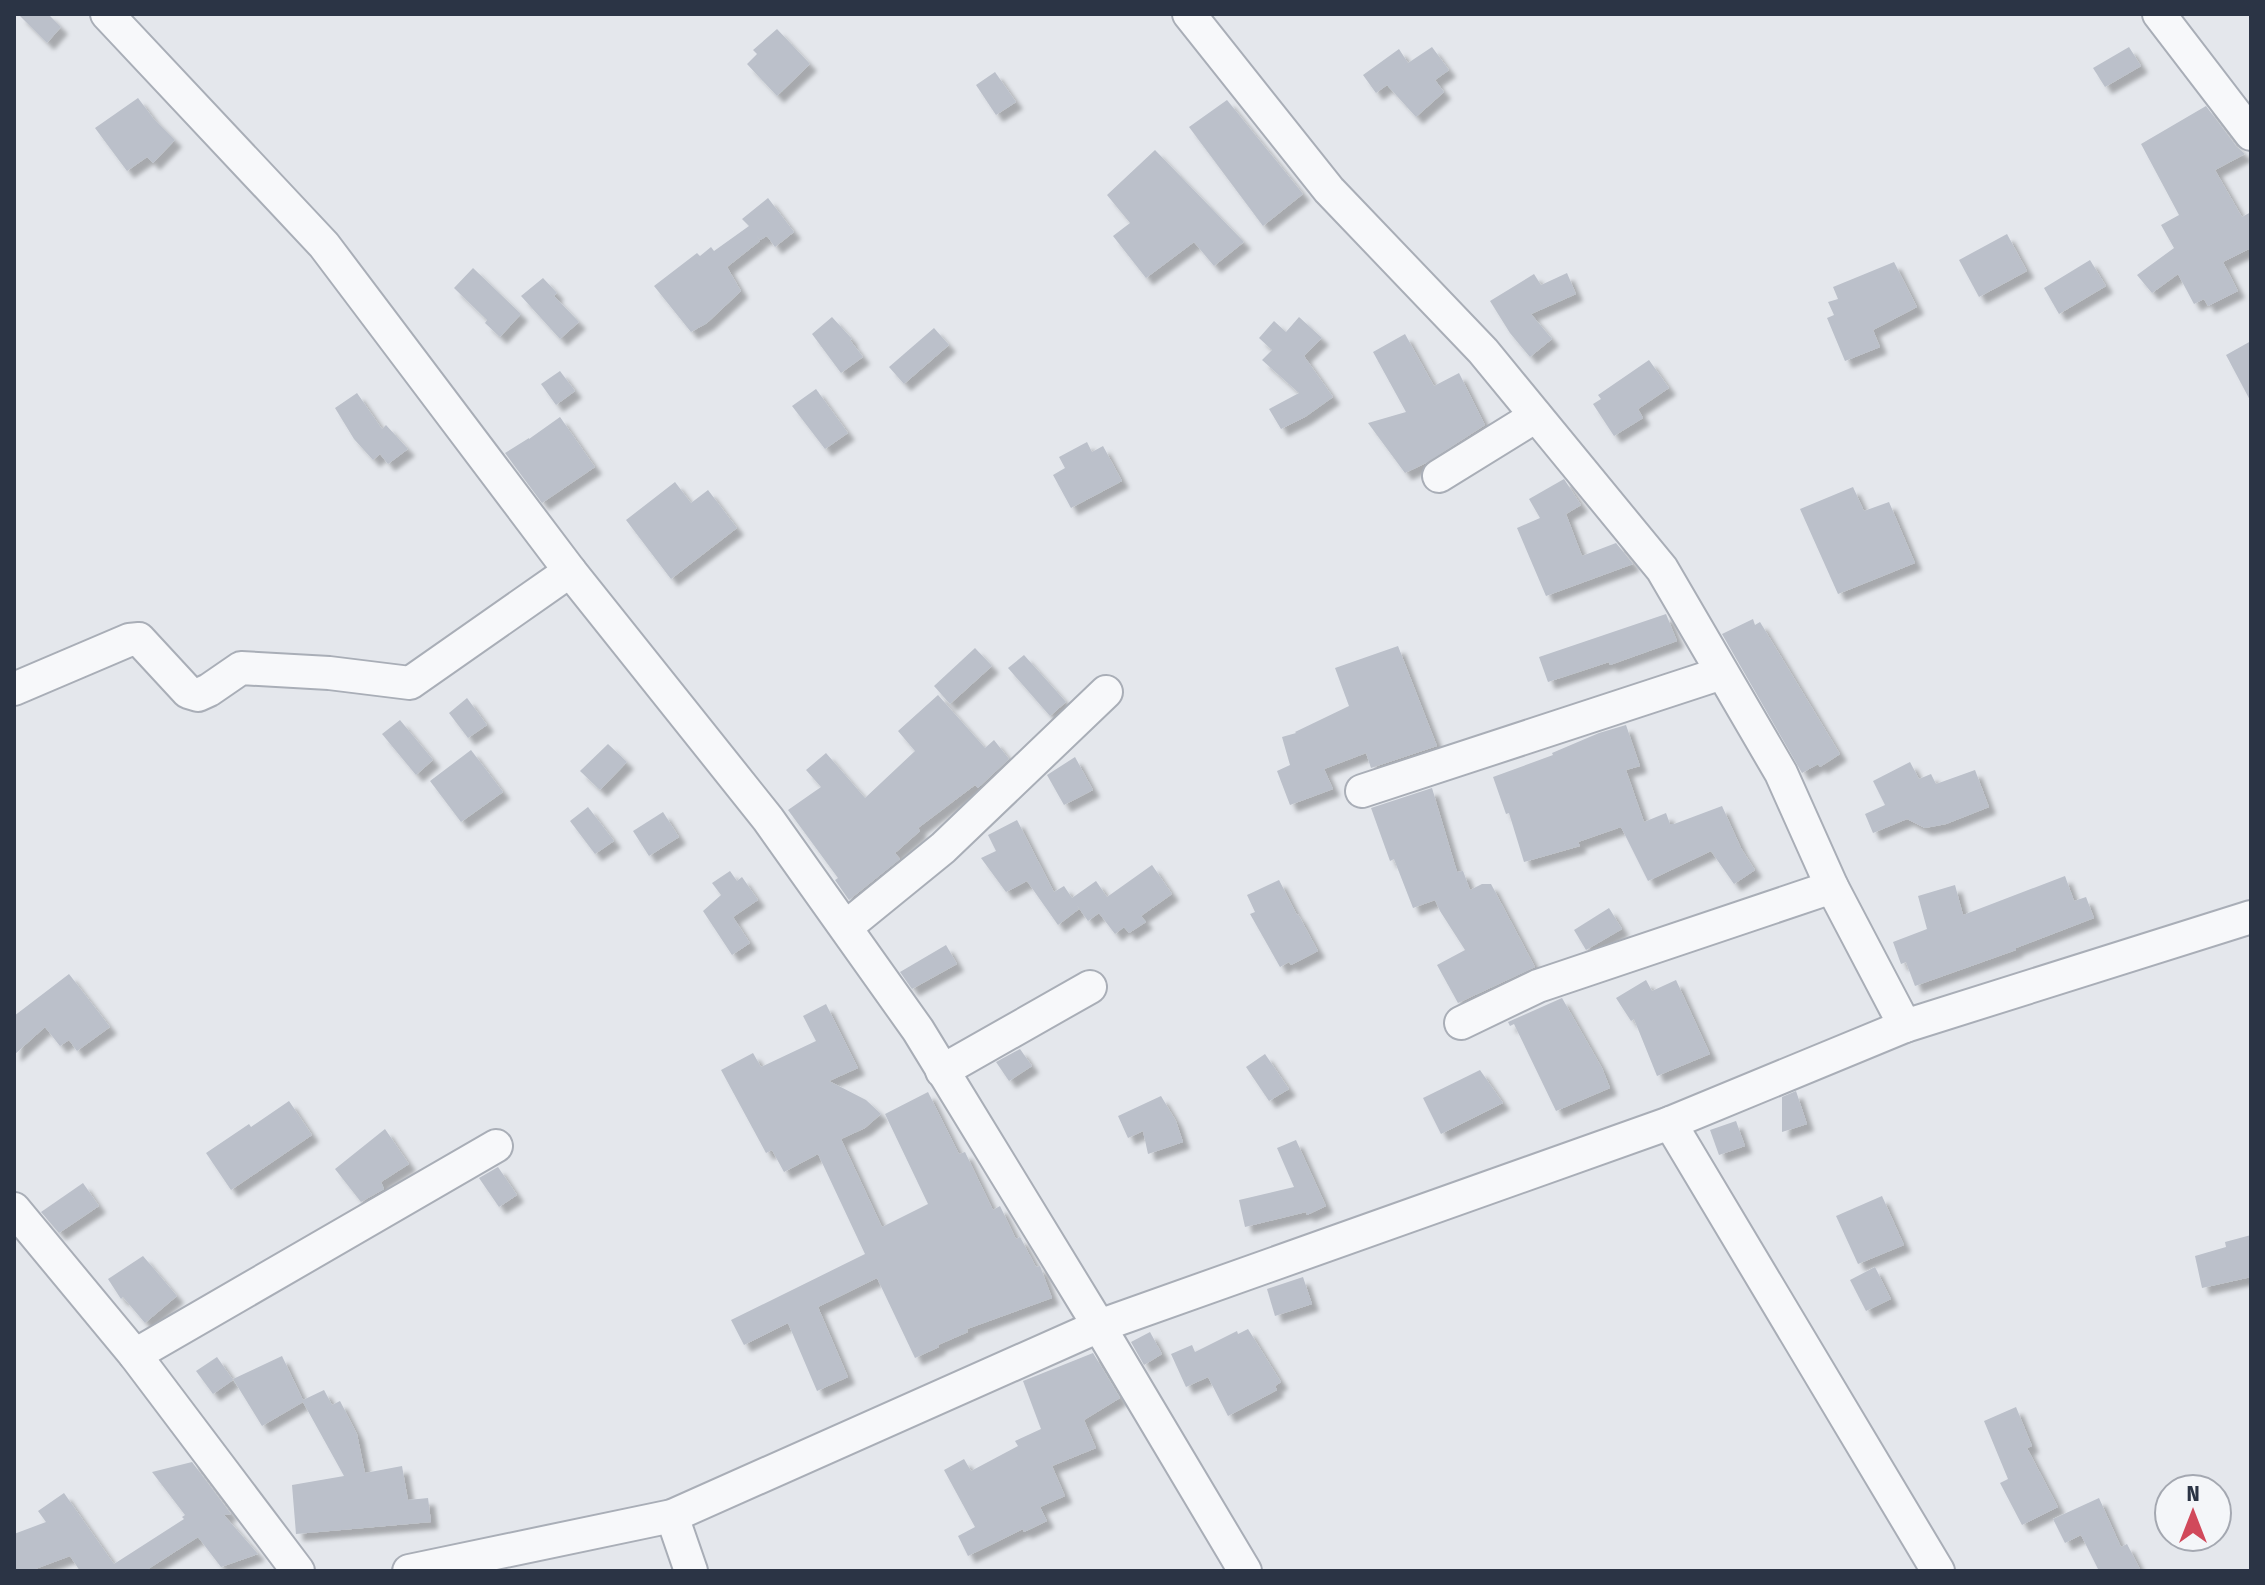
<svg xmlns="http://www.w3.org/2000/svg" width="2265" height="1585" viewBox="0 0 2265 1585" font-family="'Fira Sans Condensed',sans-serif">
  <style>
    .building { fill: #bbc0ca; filter: url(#shadow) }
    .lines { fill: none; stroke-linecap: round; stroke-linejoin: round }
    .minor-casing { stroke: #a9aeb7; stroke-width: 36 }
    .minor { stroke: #f7f8fa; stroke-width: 32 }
  </style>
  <defs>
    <filter id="shadow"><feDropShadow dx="7" dy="7" stdDeviation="2" flood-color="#0004"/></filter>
  </defs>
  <rect width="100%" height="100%" fill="#e4e7ec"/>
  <g class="building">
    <path d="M18 14H48L61 27 47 43Z"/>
    <path d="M777 29 810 64 777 96 747 64 757 54 753 50Z"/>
    <path d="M1432 47 1449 70 1435 80 1444 92 1416 117 1387 85 1376 93 1363 75 1399 49 1408 63Z"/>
    <path d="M2129 47 2141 66 2105 87 2093 68Z"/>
    <path d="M995 72 1016 102 996 115 976 85Z"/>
    <path d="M138 98 153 118 175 140 153 163 147 157 127 171 95 128Z"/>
    <path d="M1227 100 1303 194 1263 226 1189 127Z"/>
    <path d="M2206 106 2236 146 2245 154 2215 170 2242 217 2251 212V248L2223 262 2238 291 2208 306 2204 299 2194 304 2178 274 2152 293 2137 275 2174 248 2161 225 2179 215 2141 144Z"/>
    <path d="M1155 150 1244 242 1214 266 1194 242 1146 278 1113 236 1130 223 1107 195Z"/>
    <path d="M768 198 794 232 775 247 767 236 760 240 756 235 760 241 727 267 741 291 707 323 691 332 654 286 697 253 700 256 711 247 714 251 749 226 742 219Z"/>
    <path d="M2007 234 2027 271 1979 297 1959 260Z"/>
    <path d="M2090 260 2106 286 2059 314 2044 288Z"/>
    <path d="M1894 262 1917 307 1873 330 1880 347 1845 361 1827 318 1834 315 1828 302 1838 299 1833 287Z"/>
    <path d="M473 268 521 314 500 337 485 323 487 320 454 288Z"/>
    <path d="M1567 273 1576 294 1531 314 1552 339 1530 357 1510 333 1490 301 1534 274 1541 285Z"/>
    <path d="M543 278 557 293 554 296 579 322 560 339 521 296Z"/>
    <path d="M832 317 852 339 850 340 863 357 841 373 812 334Z"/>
    <path d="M1299 317 1322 338 1304 356 1333 397 1305 417 1281 429 1269 409 1299 393 1262 360 1272 350 1259 338 1274 321 1286 332Z"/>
    <path d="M934 328 949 345 904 384 889 367Z"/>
    <path d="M1405 334 1434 386 1459 373 1485 425 1426 463 1405 473 1368 423 1406 412 1373 352Z"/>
    <path d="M2251 341V402L2226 355Z"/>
    <path d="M1649 360 1669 388 1638 409 1643 418 1614 436 1593 404 1601 399 1598 395Z"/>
    <path d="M560 371 575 391 556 405 541 384Z"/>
    <path d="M816 389 848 433 825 449 792 406Z"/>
    <path d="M357 393 382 429 386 425 408 449 388 464 380 454 373 460 354 439 335 408Z"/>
    <path d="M560 417 595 467 542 503 505 453 529 438V439Z"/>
    <path d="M1087 442 1092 452 1103 446 1122 481 1071 508 1053 475 1065 468 1059 457Z"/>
    <path d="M1564 479 1581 505 1566 514 1582 556 1616 543 1633 564 1546 596 1517 528 1540 518 1529 499Z"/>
    <path d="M675 482 691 503 708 490 737 528 671 579 626 520Z"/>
    <path d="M1853 487 1864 511 1889 502 1915 563 1838 594 1800 509Z"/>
    <path d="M1666 614 1677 641 1610 665 1609 662 1548 682 1539 657Z"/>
    <path d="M1753 619 1755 625 1760 622 1840 754 1820 767 1818 764 1802 773 1722 634Z"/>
    <path d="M1398 646 1437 746 1371 768 1366 753 1324 769 1333 789 1290 805 1277 771 1290 765 1282 737 1296 733 1295 732 1349 706 1335 668Z"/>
    <path d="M975 648 992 666 950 704 934 686Z"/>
    <path d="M1024 655 1066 702 1050 716 1008 668Z"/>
    <path d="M938 695 985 748 994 740 1009 759 978 788 975 785 918 828 920 831 895 853 900 859 849 900 835 880 838 878 788 810 821 787 806 770 826 753 865 798 915 751 898 731Z"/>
    <path d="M467 698 487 725 468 738 449 713Z"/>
    <path d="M400 720 433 760 416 775 382 734Z"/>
    <path d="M1626 725 1640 766 1626 770 1644 822 1666 813 1670 824H1674L1722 806 1741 848 1755 870 1734 884 1711 851 1648 881 1621 827 1578 842 1580 846 1524 862 1509 813 1506 814 1493 777 1553 755 1552 753 1599 733Z"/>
    <path d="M608 744 627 762 600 790 580 771Z"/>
    <path d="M471 750 503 792 461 822 430 781Z"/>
    <path d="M1075 757 1093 790 1064 805 1047 775Z"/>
    <path d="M1910 762 1919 779 1931 774 1936 784 1975 770 1989 807 1946 824 1925 828 1907 819 1873 833 1865 814 1885 805 1873 781Z"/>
    <path d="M1432 788 1457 872 1463 871 1470 890 1482 884H1491L1535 967 1458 1003 1437 965 1465 950 1440 911 1435 900 1413 908 1394 859 1390 861 1371 808Z"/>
    <path d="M588 807 614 841 595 854 570 821Z"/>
    <path d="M663 812 679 837 649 856 633 831Z"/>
    <path d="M1017 820 1054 892 1064 886 1072 898 1096 881 1107 897 1152 865 1172 894 1141 916 1146 922 1129 933 1124 927 1115 934 1099 913 1088 921 1076 904 1079 909 1058 925 1027 881 1006 892 981 858 996 851 988 835Z"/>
    <path d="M730 871 737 881 742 877 758 900 733 917 750 943 732 955 703 911 721 895 712 883Z"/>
    <path d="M2065 876 2074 901 2086 897 2094 918 2016 948V950L1915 986 1906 962 1901 964 1893 942 1927 929 1918 896 1955 885 1963 915Z"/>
    <path d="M1279 880 1297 915 1298 914 1318 951 1291 965 1289 962 1280 967 1250 914 1255 912 1247 895Z"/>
    <path d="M1609 908 1622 929 1586 950 1574 930Z"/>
    <path d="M946 945 957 964 912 989 900 972Z"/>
    <path d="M69 974 110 1027 77 1051 69 1040 60 1046 45 1027 14 1055V1016Z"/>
    <path d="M1646 980 1652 991 1676 980 1710 1054 1657 1076 1634 1019 1631 1021 1616 998Z"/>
    <path d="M1562 998 1602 1068 1610 1088 1556 1111 1514 1024 1510 1026 1508 1022Z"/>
    <path d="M826 1004 858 1068 829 1081 866 1100 881 1114 865 1128 841 1139 882 1227 928 1204 885 1114 928 1092 959 1154 965 1152 993 1210 1000 1206 1016 1239 1020 1237 1036 1267 1040 1266 1052 1298 967 1329 968 1332 938 1345 939 1347 915 1358 877 1278 818 1307 848 1377 817 1391 788 1323 744 1345 731 1320 865 1254 818 1154 784 1172 772 1150 766 1153 721 1070 753 1053 761 1067 816 1041 803 1016Z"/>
    <path d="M1020 1049 1032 1066 1009 1081 996 1062Z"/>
    <path d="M1265 1054 1289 1089 1269 1101 1246 1067Z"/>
    <path d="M1480 1070 1503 1103 1441 1134 1423 1098Z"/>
    <path d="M1796 1091 1807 1124 1782 1132V1097Z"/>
    <path d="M1161 1096 1176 1121 1183 1142 1148 1154 1143 1131 1128 1138 1118 1116Z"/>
    <path d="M289 1101 312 1135 231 1190 206 1153 249 1124 251 1127Z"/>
    <path d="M1736 1121 1745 1146 1719 1155 1710 1130Z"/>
    <path d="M385 1129 409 1164 381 1182 384 1189 361 1202 335 1169Z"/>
    <path d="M1296 1140 1326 1206 1307 1215 1306 1212 1245 1227 1239 1200 1294 1187 1277 1148Z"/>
    <path d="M498 1167 517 1195 499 1207 479 1178Z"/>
    <path d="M83 1183 99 1206 59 1233 41 1212Z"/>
    <path d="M1882 1196 1904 1245 1858 1264 1836 1216Z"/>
    <path d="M2251 1235V1277L2202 1288 2195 1256 2226 1247 2225 1242Z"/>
    <path d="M143 1256 177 1296 145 1323 123 1297 121 1299 108 1279Z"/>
    <path d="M1875 1267 1891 1299 1866 1311 1850 1280Z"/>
    <path d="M1303 1277 1312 1304 1275 1316 1267 1289Z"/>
    <path d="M1248 1329 1281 1382 1275 1386 1277 1390 1228 1416 1208 1377 1186 1387 1171 1354 1192 1345 1195 1352 1237 1331 1238 1334Z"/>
    <path d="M1150 1332 1162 1354 1144 1365 1131 1342Z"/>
    <path d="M1093 1353 1120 1398 1084 1420 1096 1448 1052 1466 1065 1496 1040 1507 1047 1521 1024 1532 1023 1529 968 1556 958 1536 975 1527 944 1470 964 1459 971 1471 1018 1446 1015 1441 1041 1429 1023 1381Z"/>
    <path d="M282 1356 303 1400 324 1390 332 1405 340 1401 357 1434 365 1473 402 1466 408 1500 428 1498 431 1522 296 1534 292 1485 344 1476 303 1402 262 1426 233 1379Z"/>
    <path d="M217 1357 233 1380 213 1394 196 1371Z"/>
    <path d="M2016 1407 2032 1446 2027 1448 2058 1507 2022 1525 2000 1483 2008 1479 1984 1421Z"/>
    <path d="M192 1462 231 1514 224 1515 258 1554 221 1567 198 1537 145 1571H80L70 1556 30 1571H14V1534L46 1522 38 1511 64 1493 114 1564 184 1519 182 1517 185 1515 152 1472Z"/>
    <path d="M2099 1498 2121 1547 2127 1544 2141 1571H2099L2081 1535 2065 1543 2053 1519Z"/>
  </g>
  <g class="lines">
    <defs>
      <g id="minor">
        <path d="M107 14 324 245 570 571 768 819 918 1030 1099 1326 1245 1571"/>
        <path d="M1189 14 1329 190 1483 351 1662 569 1781 773 1832 887 1905 1026"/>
        <path d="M2159 14 2251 134"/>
        <path d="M1439 476 1536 416"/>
        <path d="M14 689 129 640 139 639 188 692 198 695 209 690 241 668 329 673 410 683 570 571"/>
        <path d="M1362 791 1722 673"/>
        <path d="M846 927 943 848 1106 692"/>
        <path d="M1461 1023 1538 986 1832 887"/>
        <path d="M942 1071 1090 987"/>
        <path d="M1670 1123 1938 1571"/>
        <path d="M14 1209 135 1355 298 1571"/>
        <path d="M135 1355 496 1146"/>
        <path d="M672 1516 691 1571"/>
        <path d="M409 1571 672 1516 1099 1326 1670 1123 1905 1026 2251 917"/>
      </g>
    </defs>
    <use href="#minor" class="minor-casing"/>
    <use href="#minor" class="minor"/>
  </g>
  <rect width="2265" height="1585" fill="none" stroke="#2b3445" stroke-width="32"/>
  <g transform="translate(2193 1513)"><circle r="38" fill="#f4f6f9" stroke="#a4a8b1" stroke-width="2"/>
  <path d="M0-6L14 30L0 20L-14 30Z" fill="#d1495b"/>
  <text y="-12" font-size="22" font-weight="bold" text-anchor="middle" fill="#2b3445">N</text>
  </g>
</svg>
